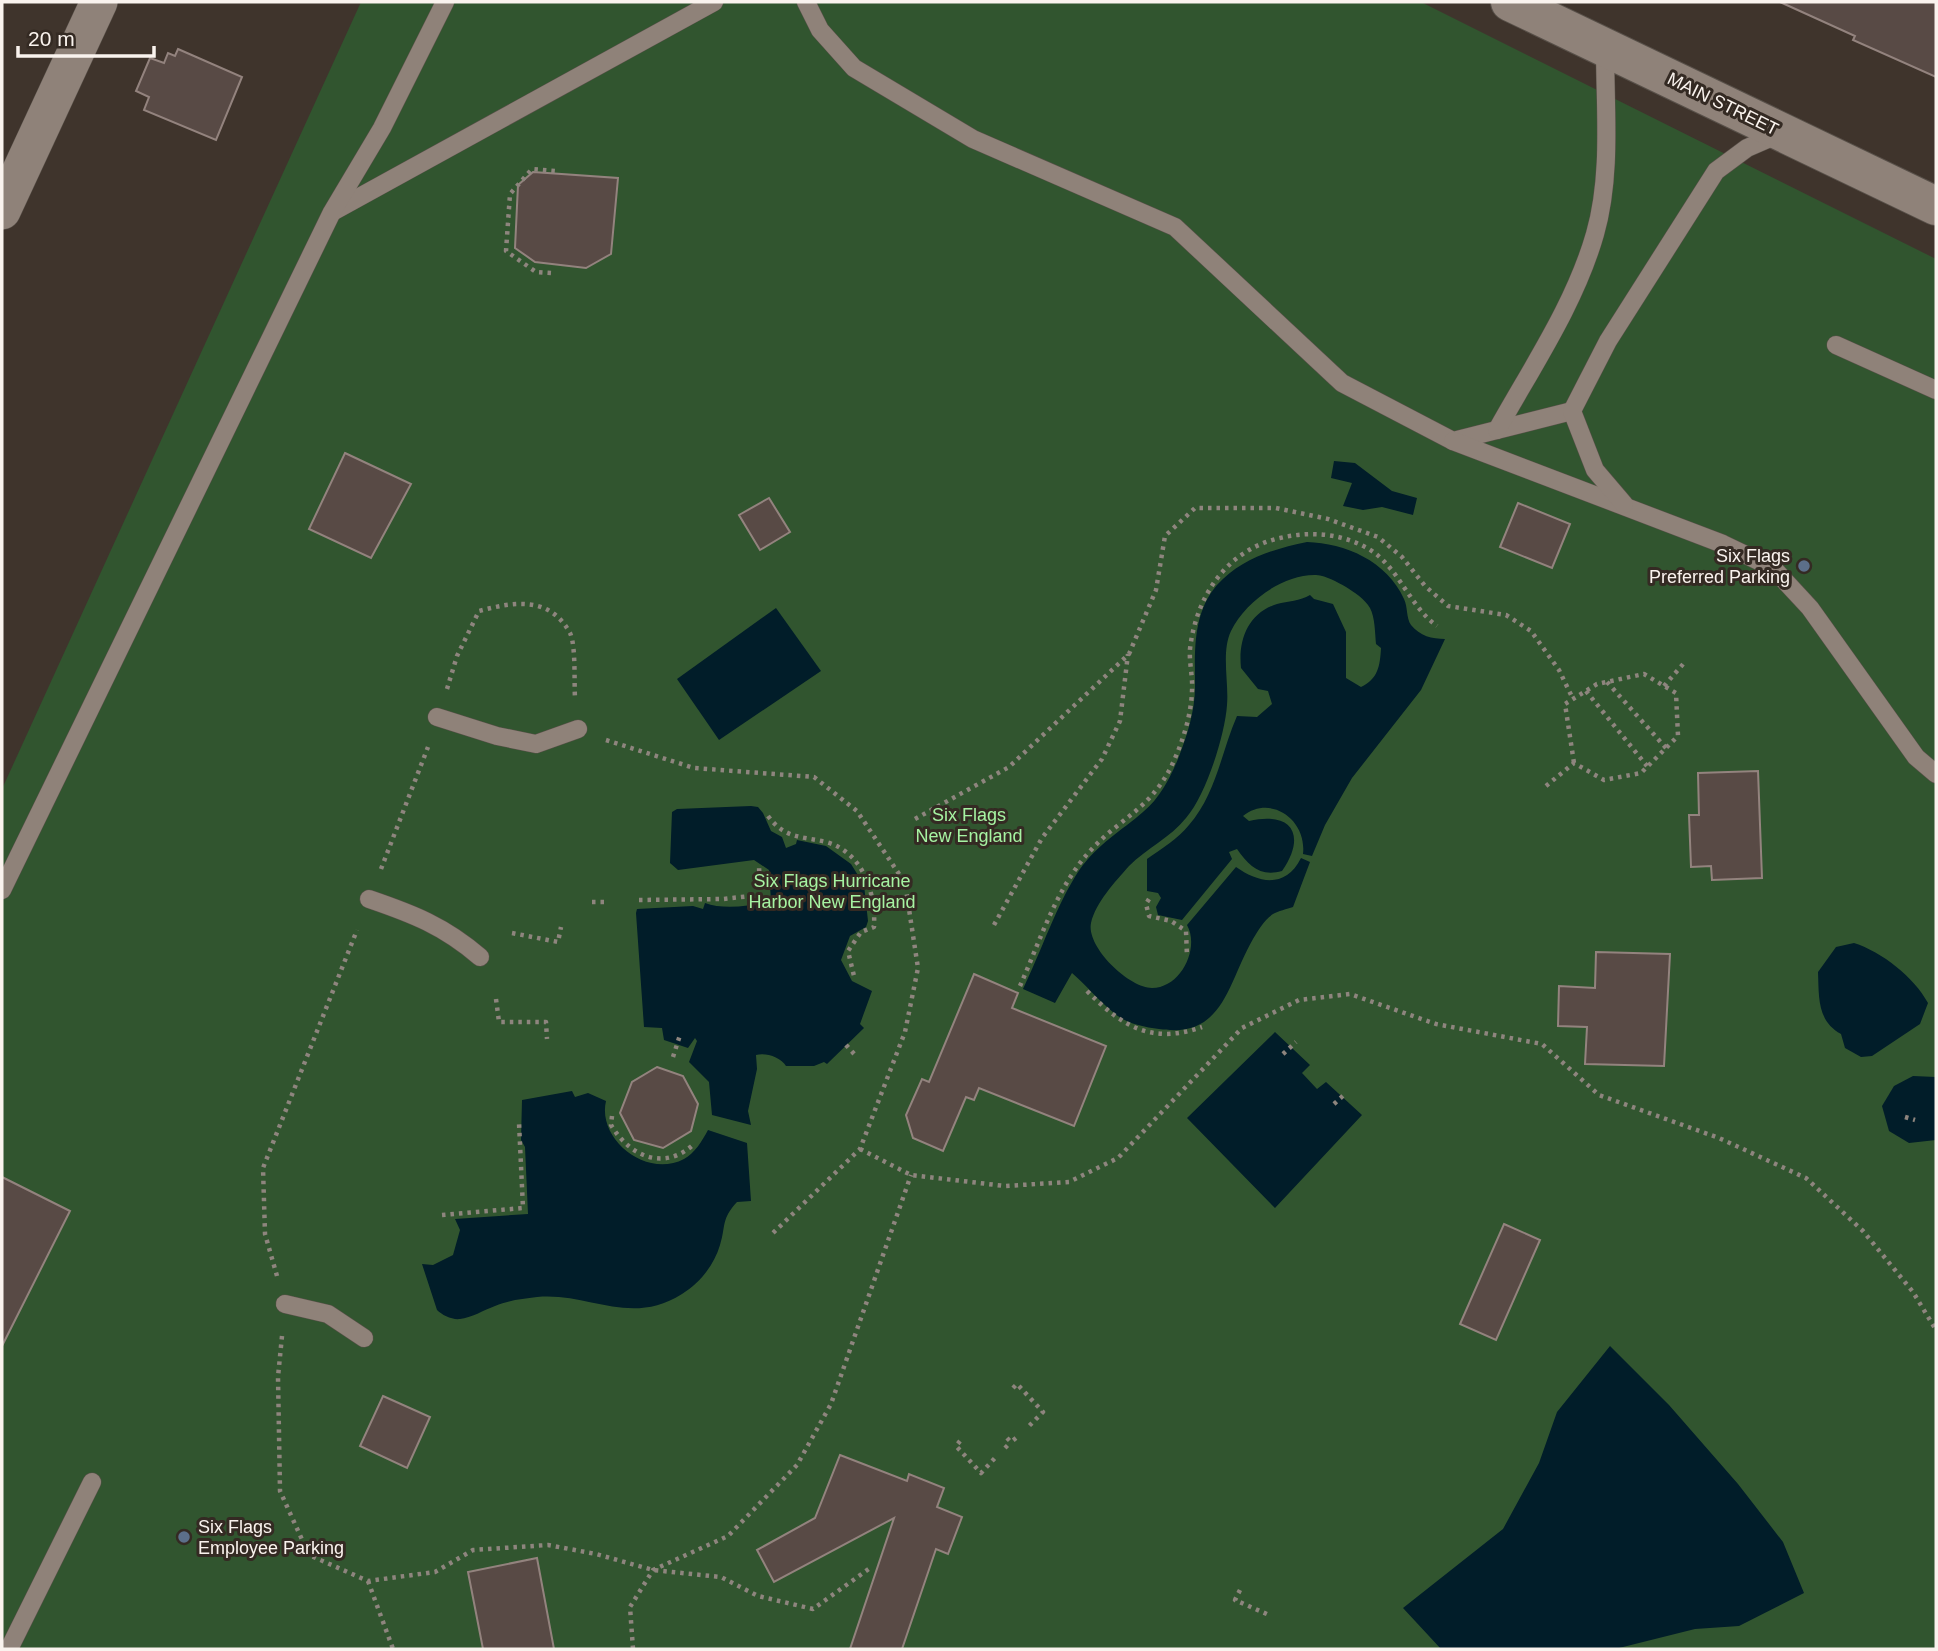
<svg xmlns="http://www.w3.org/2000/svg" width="1938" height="1651" viewBox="0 0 1938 1651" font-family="Arial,sans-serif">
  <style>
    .green { fill: #31552f }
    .water { fill: #011d29 }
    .building { fill: #584a45; stroke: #93837e; stroke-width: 2 }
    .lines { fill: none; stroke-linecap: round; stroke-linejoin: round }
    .lane-casing { stroke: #585049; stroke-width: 19 }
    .street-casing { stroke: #585049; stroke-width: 38 }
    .secondary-casing { stroke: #585049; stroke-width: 40 }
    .path { stroke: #8e857e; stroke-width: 4.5; stroke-dasharray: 3.5 5; stroke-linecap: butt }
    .lane { stroke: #8f8279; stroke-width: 18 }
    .street { stroke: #8f8279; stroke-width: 37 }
    .secondary { stroke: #8f8279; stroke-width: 38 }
    .service-dot { fill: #5c6f8a; stroke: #342a23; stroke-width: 2.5 }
    .labels { text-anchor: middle; stroke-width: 6; stroke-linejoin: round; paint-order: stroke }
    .street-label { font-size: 18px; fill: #faf3ee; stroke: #342a23 }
    .poi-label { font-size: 18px; fill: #faf3ee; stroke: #342a23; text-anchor: end }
    .park-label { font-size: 18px; fill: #a6f3a2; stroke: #342a23 }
  </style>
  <rect width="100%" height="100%" fill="#3f342c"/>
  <path class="green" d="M361 2H1421L1936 259V1649H2V789Z"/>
  <g class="water">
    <path d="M1334 461 1355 463 1392 491 1417 498 1413 515 1382 507 1363 510 1343 506 1352 483 1331 478Z"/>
    <path d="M1307 542C1345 543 1387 561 1404 599 1408 607 1406 618 1411 625 1420 636 1432 639 1445 639L1421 690 1352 778 1325 825 1312 856 1303 854C1307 820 1271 794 1243 816L1249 821C1292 811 1307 835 1282 871 1260 877 1249 866 1237 849L1229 852 1232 859 1182 920 1158 915 1156 907 1161 898 1158 893 1147 891V859C1161 849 1178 839 1189 825 1216 794 1221 753 1237 716L1257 717 1272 704 1268 691 1258 689 1241 668C1238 640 1248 613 1277 604 1288 601 1300 601 1310 595L1314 599 1333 604 1346 632V678L1361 687C1378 679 1380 666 1381 648L1376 644C1375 633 1375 617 1370 608 1365 599 1354 592 1346 587 1337 582 1327 576 1316 575 1283 574 1245 602 1231 631 1221 652 1229 682 1227 705 1225 735 1206 795 1186 818 1171 837 1146 849 1129 866 1115 882 1096 902 1091 923 1086 947 1129 988 1152 988 1181 988 1200 948 1187 925L1236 867C1260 884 1286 888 1301 858L1310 862 1293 907C1287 909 1278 911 1273 914 1264 920 1258 931 1253 939 1227 984 1224 1039 1159 1029 1144 1027 1127 1024 1114 1013 1100 1002 1086 985 1072 973L1055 1003 1023 989C1042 950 1056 905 1080 869 1098 844 1121 831 1143 812 1160 798 1170 778 1178 759 1187 736 1195 711 1195 687 1195 652 1192 614 1217 585 1241 559 1273 549 1307 542Z"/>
    <path d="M776 608 821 671 719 740 677 679Z"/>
    <path d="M751 806 758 807 763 813 771 831 782 837 786 848 796 844 797 840 826 846 851 864 864 885 868 921 866 927 850 936 841 960 852 981 872 991 860 1024 864 1028 827 1064 824 1062 814 1066H786C781 1057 765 1052 756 1055L757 1069 748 1111 751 1125 712 1115 709 1082 689 1062 697 1041 695 1038 688 1048 664 1040 662 1028 644 1027 636 913 637 909 693 906 703 909 705 903C723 910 753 906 771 901L769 870 754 860 678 870 670 863 672 812 677 809Z"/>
    <path d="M1854 943C1882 952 1914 977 1928 1003L1920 1024 1872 1056 1861 1057 1845 1048 1841 1034C1817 1021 1819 997 1818 972L1836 947Z"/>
    <path d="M1275 1032 1310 1065 1302 1073 1317 1089 1326 1082 1362 1115 1275 1208 1187 1118Z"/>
    <path d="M1913 1076 1936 1077V1140L1909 1143 1889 1131 1882 1106 1894 1086Z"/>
    <path d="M572 1091 575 1097 588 1093 606 1101C597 1139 646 1179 684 1159 695 1153 702 1141 708 1130L747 1143 751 1201 737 1202C721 1219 726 1226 720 1245 714 1265 700 1283 682 1294 630 1327 589 1292 537 1297 522 1299 509 1300 495 1306 484 1310 471 1318 460 1319 452 1320 442 1315 437 1310L422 1264 433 1265 453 1255 460 1230 455 1219 528 1214 525 1147 521 1140 522 1100Z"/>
    <path d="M1610 1346 1669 1405 1738 1484 1783 1542 1804 1593 1739 1626 1695 1629 1615 1649H1441L1403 1608 1503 1529 1539 1463 1557 1412Z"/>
  </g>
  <g class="building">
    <path d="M1780 2H1936V77L1853 40 1855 36Z"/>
    <path d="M178 49 242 77 216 140 144 110 149 97 136 91 150 58 164 63 168 53 175 56Z"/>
    <path d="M533 172 618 178 611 254 586 268 535 262 515 248 518 185Z"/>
    <path d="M345 453 411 484 371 558 309 529Z"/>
    <path d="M769 498 790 532 760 550 739 515Z"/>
    <path d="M1518 503 1570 524 1552 568 1500 547Z"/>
    <path d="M1758 771 1762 878 1712 880 1711 866 1691 867 1689 815H1699L1698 773Z"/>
    <path d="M1596 952 1670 954 1664 1066 1585 1064 1587 1027 1558 1026 1559 986 1595 988Z"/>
    <path d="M974 974 1018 993 1012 1008 1106 1046 1074 1126 979 1088 974 1100 966 1097 943 1151 913 1138 906 1115 922 1079 929 1082Z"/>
    <path d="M657 1067 683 1076 698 1104 691 1131 663 1148 634 1140 620 1113 632 1082Z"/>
    <path d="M2 1177 70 1211 2 1346Z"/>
    <path d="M1504 1224 1540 1240 1496 1340 1460 1324Z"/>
    <path d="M383 1396 430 1417 407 1468 360 1446Z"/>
    <path d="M840 1455 907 1481 909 1474 944 1488 937 1507 962 1517 948 1554 936 1549 902 1649H850L894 1518 774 1582 757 1550 815 1518Z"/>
    <path d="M537 1558 554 1649H483L468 1572Z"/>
  </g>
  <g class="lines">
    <defs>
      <g id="lane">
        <path d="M806 2 820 30 854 68 973 139 1175 227 1342 383 1453 441 1572 411"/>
        <path d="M334 211 714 2"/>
        <path d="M1836 345 1936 390"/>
        <path d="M1497 430C1532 367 1575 304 1595 234 1612 175 1605 108 1605 47"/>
        <path d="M1453 441 1723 544 1773 568 1810 608 1916 757 1936 774"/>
        <path d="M1624 504 1595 470 1572 411 1608 341 1716 171 1747 148 1779 134"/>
        <path d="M437 717 497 736 536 744 578 729"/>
        <path d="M2 890 332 212 382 128 445 2"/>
        <path d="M369 899C413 914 444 926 480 957"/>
        <path d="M285 1304 328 1314 364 1338"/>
        <path d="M9 1649 92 1482"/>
      </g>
      <path id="street" d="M2 211 99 2"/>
      <path id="secondary" d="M1510 2 1936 206"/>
    </defs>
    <use href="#lane" class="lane-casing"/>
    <use href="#street" class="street-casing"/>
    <use href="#secondary" class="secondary-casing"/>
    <g class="path">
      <path d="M551 273 536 272 506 251 510 194 532 169 555 171"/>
      <path d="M1607 682 1666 748"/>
      <path d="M1664 686 1684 663"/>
      <path d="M447 689 457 656 479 611C513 602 549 595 570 633 576 645 574 683 575 698"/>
      <path d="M1586 691 1647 766"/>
      <path d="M606 740 694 768 814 777 857 811 905 883 918 968 905 1032 860 1149 773 1233"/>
      <path d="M1546 786 1574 763 1604 780 1641 773 1678 736 1676 693 1644 674 1597 684 1565 704 1574 763"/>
      <path d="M768 816C785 839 801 836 826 842 863 852 876 893 874 927L861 932 848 951 854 976"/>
      <path d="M915 819 1009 767 1129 654 1156 590 1165 536 1195 508H1276L1328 519 1378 537 1402 557 1425 586 1448 606 1506 615 1531 631 1559 670 1573 699"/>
      <path d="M381 869 428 747"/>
      <path d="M1149 899 1146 904 1149 916 1171 921 1186 931 1187 957"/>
      <path d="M639 900 723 899 760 895 759 865"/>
      <path d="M592 902H606"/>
      <path d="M994 925 1042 838 1102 759 1120 721 1128 654"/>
      <path d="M512 933 558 942 561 927"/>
      <path d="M1020 986C1040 941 1057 886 1091 850 1120 818 1149 810 1171 767 1182 744 1191 717 1192 691 1193 677 1189 663 1190 649 1196 597 1226 550 1280 538 1310 531 1340 533 1367 548 1398 565 1409 606 1437 626"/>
      <path d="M1087 991C1122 1026 1151 1045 1202 1027"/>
      <path d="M496 999 499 1022H546L547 1039"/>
      <path d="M846 1045 856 1056"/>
      <path d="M1283 1054 1296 1042"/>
      <path d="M673 1057 680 1035"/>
      <path d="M1334 1104 1345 1094"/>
      <path d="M612 1116 611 1125C630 1157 665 1172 695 1143"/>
      <path d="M1905 1117 1915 1120"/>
      <path d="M860 1149 911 1175 1005 1186 1069 1182 1118 1158 1242 1028 1299 1000 1350 994 1436 1024 1542 1044 1599 1095 1719 1138 1806 1178 1863 1231 1913 1292 1936 1330"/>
      <path d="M442 1215 523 1208 519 1123"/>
      <path d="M277 1276 265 1234 263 1168 357 930"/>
      <path d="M282 1336 278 1377 280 1491 309 1555 368 1581 435 1572 473 1550 548 1545 596 1554 653 1570 721 1577 758 1596 813 1609 870 1568"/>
      <path d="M1013 1388 1017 1384 1043 1412 1029 1426"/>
      <path d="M1007 1438 1011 1442 1016 1438"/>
      <path d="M960 1441 956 1446 981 1473 995 1458"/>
      <path d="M1005 1448 1011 1442"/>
      <path d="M368 1581 393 1649"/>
      <path d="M1240 1590 1235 1600 1269 1615"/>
      <path d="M633 1649 630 1607 653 1570 728 1536 797 1465 831 1404 911 1175"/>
    </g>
    <use href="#lane" class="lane"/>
    <use href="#street" class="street"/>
    <use href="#secondary" class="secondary"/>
  </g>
  <g class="service-dot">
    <circle cx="1804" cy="566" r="7"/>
    <circle cx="184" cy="1537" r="7"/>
  </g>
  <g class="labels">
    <g class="street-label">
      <text transform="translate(1723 104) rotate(26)" y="6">MAIN STREET</text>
    </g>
    <g class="poi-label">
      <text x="1790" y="562">Six Flags<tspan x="1790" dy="21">Preferred Parking</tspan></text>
      <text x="198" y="1533" text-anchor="start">Six Flags<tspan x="198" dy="21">Employee Parking</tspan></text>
    </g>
    <g class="park-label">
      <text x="969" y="821">Six Flags<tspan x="969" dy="21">New England</tspan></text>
      <text x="832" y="887">Six Flags Hurricane<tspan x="832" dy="21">Harbor New England</tspan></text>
    </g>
  </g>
  <rect width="1938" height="1651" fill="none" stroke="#faf3ee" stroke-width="7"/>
  <path d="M18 46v10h136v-10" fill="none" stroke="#faf3ee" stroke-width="3.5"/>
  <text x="28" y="46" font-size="21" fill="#faf3ee" stroke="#342a23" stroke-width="5" paint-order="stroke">20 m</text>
</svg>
